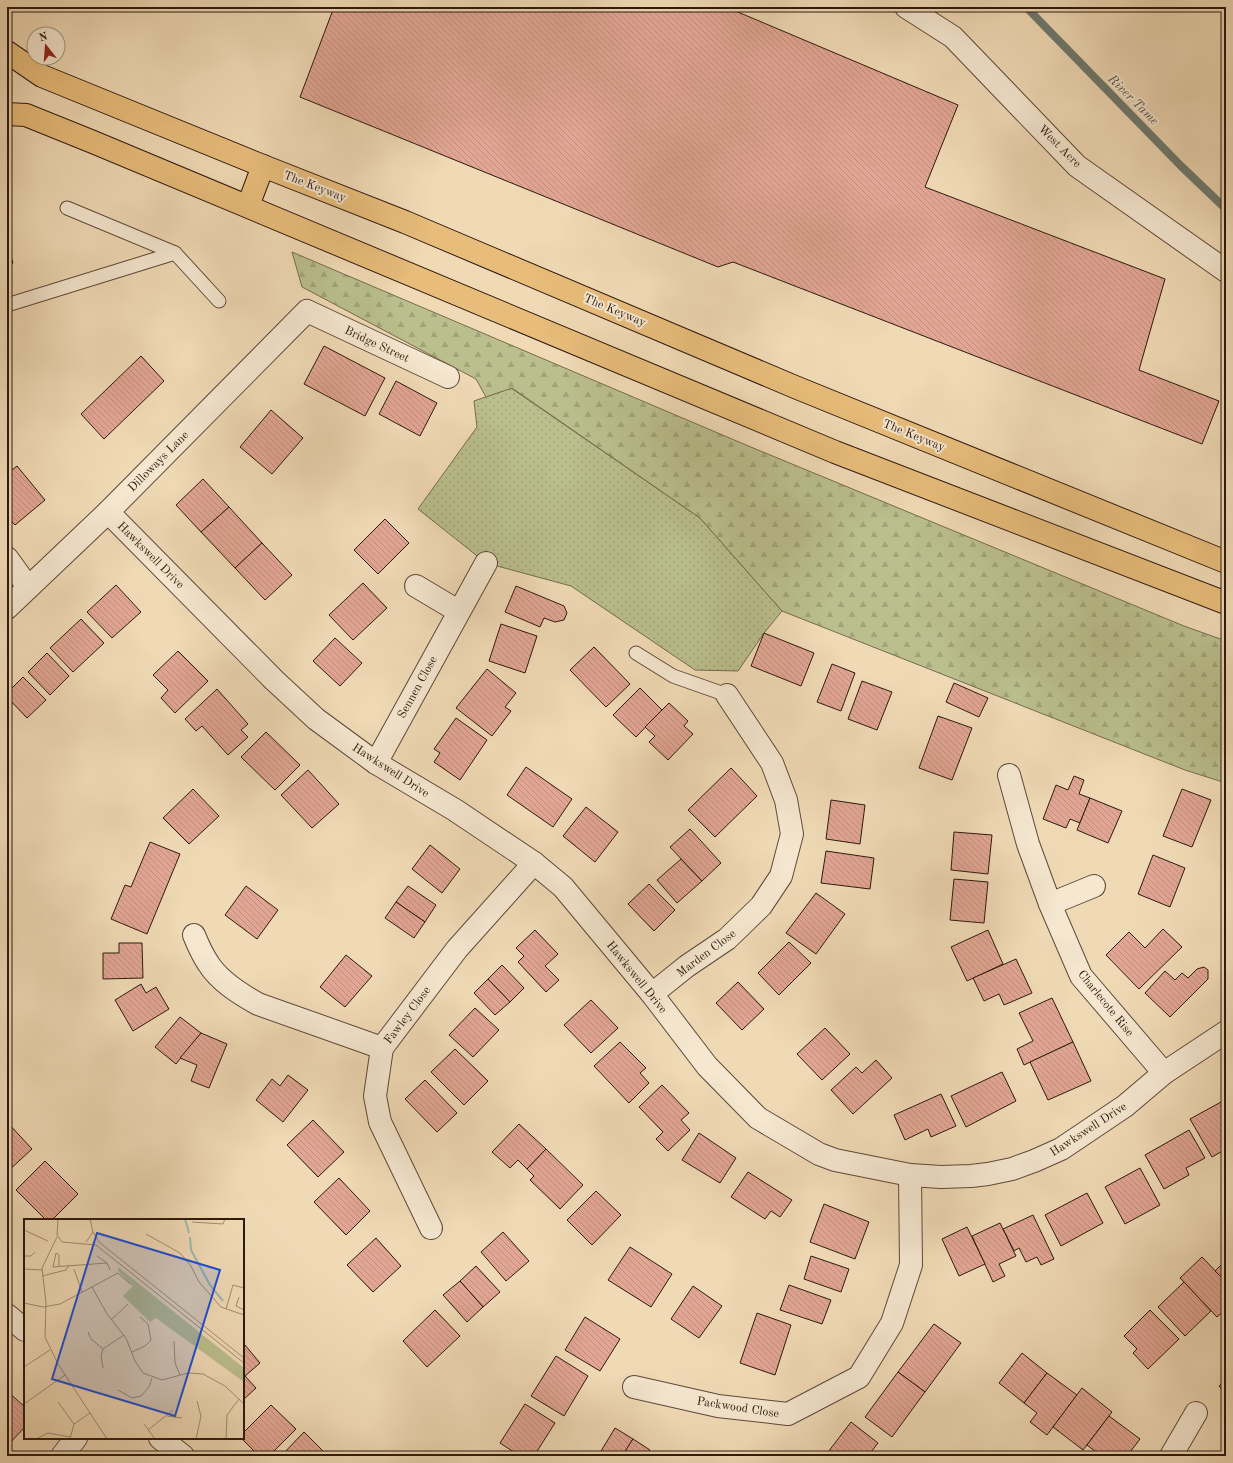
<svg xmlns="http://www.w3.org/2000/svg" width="1233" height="1463" viewBox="0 0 1233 1463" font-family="'Old Standard TT',serif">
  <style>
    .grass { fill: url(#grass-dots); stroke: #746c4e }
    .forest { fill: url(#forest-firs); stroke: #746c4e }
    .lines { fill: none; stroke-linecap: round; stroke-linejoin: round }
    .stream { stroke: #6e7a70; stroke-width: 8 }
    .building { fill: url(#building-back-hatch); stroke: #2d190e }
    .service-casing { stroke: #5e4938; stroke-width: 15 }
    .minor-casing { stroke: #5e4938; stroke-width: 24 }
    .trunk-casing { stroke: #2d190e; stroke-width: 24 }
    .service { stroke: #f5e7d0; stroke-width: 13 }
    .minor { stroke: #f5e7d0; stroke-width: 22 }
    .trunk { stroke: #e8bd7b; stroke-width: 22 }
    .labels { text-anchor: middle; stroke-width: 4; stroke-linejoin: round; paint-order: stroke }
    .street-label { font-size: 12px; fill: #2d190e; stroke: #f5e7d0 }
    .water-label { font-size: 13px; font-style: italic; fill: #535147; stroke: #f5e7d0 }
    .inset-river { fill: none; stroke: #9abab2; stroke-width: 2 }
    .inset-road { fill: none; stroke: #a28d73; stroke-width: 1 }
    .view { fill: #1d4ed8; fill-opacity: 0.15; stroke: #1d4ed8; stroke-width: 2 }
    .inset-edge { fill: none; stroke: #2d190e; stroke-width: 2 }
  </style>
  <defs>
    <pattern id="grass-dots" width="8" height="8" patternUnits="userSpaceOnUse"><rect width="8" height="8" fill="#babf8d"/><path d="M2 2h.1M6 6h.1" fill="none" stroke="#a0a478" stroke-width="1.8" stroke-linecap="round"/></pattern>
    <pattern id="forest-firs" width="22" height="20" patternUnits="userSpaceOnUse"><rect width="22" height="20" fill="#babf8d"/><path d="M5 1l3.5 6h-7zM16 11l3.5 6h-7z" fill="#a0a478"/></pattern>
    <pattern id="building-back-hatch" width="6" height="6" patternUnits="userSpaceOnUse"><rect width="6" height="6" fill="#e2a694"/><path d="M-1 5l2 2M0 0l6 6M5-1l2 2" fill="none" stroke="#c28e7e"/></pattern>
  </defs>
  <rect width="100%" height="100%" fill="#f0dab6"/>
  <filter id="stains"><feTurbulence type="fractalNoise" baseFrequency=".005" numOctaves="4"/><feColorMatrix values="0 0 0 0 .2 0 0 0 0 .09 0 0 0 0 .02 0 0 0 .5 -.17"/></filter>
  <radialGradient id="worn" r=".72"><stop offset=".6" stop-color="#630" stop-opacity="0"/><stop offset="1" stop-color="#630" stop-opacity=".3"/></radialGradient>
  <path class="grass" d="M511 388 700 518 782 611 764 633 738 671 695 670 571 586 486 563 418 509 477 427 474 401Z"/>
  <path class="forest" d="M292 252 746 445 1184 626 1226 641V783L1185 770 782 611 700 518 512 388 486 397 476 379 302 287Z"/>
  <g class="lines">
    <path class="stream" d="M1026 7 1181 166 1226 209"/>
  </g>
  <g class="building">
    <path d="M334 7H726L958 105 925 187 1165 279 1139 370 1219 401 1202 444 733 262 718 267 300 97Z"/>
    <path d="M7 164 11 175 7 176Z"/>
    <path d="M7 243 13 263 7 265Z"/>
    <path d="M324 346 385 378 365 416 304 384Z"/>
    <path d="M141 356 164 381 104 439 81 414Z"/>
    <path d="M396 381 437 403 420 436 379 414Z"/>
    <path d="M271 410 303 438 272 474 240 447Z"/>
    <path d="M7 445 11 450 7 454Z"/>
    <path d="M17 466 45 500 15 525 7 516V474Z"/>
    <path d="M203 479 229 507 201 532 176 505Z"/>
    <path d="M229 507 262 543 235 568 201 532Z"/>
    <path d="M385 519 409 543 378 574 354 550Z"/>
    <path d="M262 543 292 575 265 600 235 568Z"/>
    <path d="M363 583 387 608 353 640 329 615Z"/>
    <path d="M116 585 141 612 112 638 87 612Z"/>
    <path d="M516 586 564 606 567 613 564 620 555 622 544 618 540 627 505 612Z"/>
    <path d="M81 619 104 643 73 672 50 648Z"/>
    <path d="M501 624 537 636 525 673 489 661Z"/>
    <path d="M764 633 814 653 801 686 751 666Z"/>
    <path d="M335 638 362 663 340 686 313 661Z"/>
    <path d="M594 647 630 684 606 707 570 670Z"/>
    <path d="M178 651 208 681 175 713 161 698 168 690 153 675Z"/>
    <path d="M47 653 69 676 50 695 28 672Z"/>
    <path d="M832 664 855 673 841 711 817 702Z"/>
    <path d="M487 669 516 693 505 707 511 711 492 736 456 708Z"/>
    <path d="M23 677 46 700 27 718 7 697V693Z"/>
    <path d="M862 681 892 692 877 730 848 719Z"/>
    <path d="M954 683 988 698 979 717 946 702Z"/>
    <path d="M640 688 662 710 636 737 613 715Z"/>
    <path d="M217 689 248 724 241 730 248 737 228 755 202 726 196 731 185 719Z"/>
    <path d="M669 703 688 721 684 726 693 734 668 760 649 742 655 736 645 727Z"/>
    <path d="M938 716 972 728 952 780 919 768Z"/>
    <path d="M456 718 487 740 460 780 434 762 440 753 434 749Z"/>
    <path d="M266 732 300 765 275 790 241 757Z"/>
    <path d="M526 767 572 799 553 827 507 795Z"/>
    <path d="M731 768 757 796 715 837 688 810Z"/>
    <path d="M308 770 339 804 312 828 281 795Z"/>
    <path d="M1074 776 1084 780 1079 794 1090 798 1080 823 1070 819 1066 828 1043 819 1056 785 1068 790Z"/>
    <path d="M193 789 219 816 189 844 163 818Z"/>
    <path d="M1182 789 1211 800 1192 847 1163 836Z"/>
    <path d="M1090 798 1122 811 1108 843 1077 830Z"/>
    <path d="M831 800 865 805 860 844 826 839Z"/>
    <path d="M586 807 618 832 595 862 563 836Z"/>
    <path d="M690 829 721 863 702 881 670 847Z"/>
    <path d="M954 832 992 835 988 874 951 870Z"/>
    <path d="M150 842 180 854 147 934 111 919 125 885 131 887Z"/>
    <path d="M430 845 460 869 442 893 412 869Z"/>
    <path d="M826 851 874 858 870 889 821 883Z"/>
    <path d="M1153 855 1185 868 1170 907 1138 894Z"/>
    <path d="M681 859 702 881 677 903 657 880Z"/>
    <path d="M954 879 988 882 984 923 950 920Z"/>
    <path d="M649 884 675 910 654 931 628 904Z"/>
    <path d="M246 886 278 910 257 939 225 915Z"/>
    <path d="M408 886 436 905 425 922 396 902Z"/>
    <path d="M816 893 845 914 816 954 786 933Z"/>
    <path d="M396 902 425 922 414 938 385 918Z"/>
    <path d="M1163 929 1182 947 1139 989 1106 955 1129 932 1145 948Z"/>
    <path d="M535 930 558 954 545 966 559 980 546 992 518 962 524 956 516 948Z"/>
    <path d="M988 930 1003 964 967 981 951 947Z"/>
    <path d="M789 942 811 963 779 995 758 973Z"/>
    <path d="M119 943H142L143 978 103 979V953H119Z"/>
    <path d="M346 955 372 976 345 1007 320 987Z"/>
    <path d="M1016 959 1032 993 1004 1005 999 994 984 1001 973 978Z"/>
    <path d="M502 965 524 988 510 1002 488 979Z"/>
    <path d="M1204 967 1208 970V979L1170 1017 1145 993 1165 971 1175 980 1182 973 1188 978 1197 969Z"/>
    <path d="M488 979 510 1002 495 1015 474 993Z"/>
    <path d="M738 982 764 1009 742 1030 716 1003Z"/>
    <path d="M141 984 146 993 156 987 169 1009 133 1031 115 1000Z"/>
    <path d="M1052 998 1073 1042 1024 1065 1017 1049 1033 1041 1019 1013Z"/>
    <path d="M591 1000 618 1028 591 1053 564 1025Z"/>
    <path d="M475 1008 499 1030 473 1057 449 1035Z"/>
    <path d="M180 1017 201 1033 176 1064 155 1047Z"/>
    <path d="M825 1028 850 1054 822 1080 797 1054Z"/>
    <path d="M201 1033 227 1044 209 1088 191 1081 197 1065 180 1058Z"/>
    <path d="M620 1042 646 1068 640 1073 649 1083 629 1103 594 1066Z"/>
    <path d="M1073 1042 1091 1081 1048 1100 1030 1062Z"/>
    <path d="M455 1049 488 1081 464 1105 431 1072Z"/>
    <path d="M876 1060 892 1078 853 1114 831 1090 856 1067 862 1073Z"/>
    <path d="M1002 1072 1016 1101 966 1127 951 1096Z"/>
    <path d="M288 1075 308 1090 283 1122 256 1100 272 1079 280 1086Z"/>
    <path d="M425 1080 457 1113 437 1132 405 1099Z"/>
    <path d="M662 1085 689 1113 681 1120 690 1130 668 1151 656 1139 663 1132 639 1107Z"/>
    <path d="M941 1094 956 1126 931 1137 928 1129 905 1140 894 1115Z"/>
    <path d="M1221 1102 1226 1111V1149L1212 1157 1190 1119Z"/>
    <path d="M313 1120 344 1152 318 1177 287 1145Z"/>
    <path d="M7 1122 32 1149 7 1172Z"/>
    <path d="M519 1124 546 1149 527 1169 518 1160 510 1168 492 1152Z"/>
    <path d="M1189 1130 1205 1158 1186 1168 1189 1175 1164 1189 1145 1155Z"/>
    <path d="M699 1133 736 1158 720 1183 682 1160Z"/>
    <path d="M546 1149 583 1185 560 1209 530 1180 534 1176 527 1169Z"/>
    <path d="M45 1161 78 1194 52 1220H46L16 1190Z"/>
    <path d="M1140 1168 1160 1205 1125 1224 1105 1187Z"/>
    <path d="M748 1172 792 1200 780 1217 771 1211 765 1219 731 1197Z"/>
    <path d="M339 1178 370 1211 346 1235 314 1202Z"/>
    <path d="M596 1191 621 1215 592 1245 567 1220Z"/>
    <path d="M1087 1193 1103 1223 1061 1246 1045 1215Z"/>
    <path d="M824 1204 869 1222 855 1259 810 1242Z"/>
    <path d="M1033 1215 1054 1259 1041 1265 1037 1257 1026 1262 1019 1248 1014 1251 1003 1229Z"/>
    <path d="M1000 1223 1016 1256 999 1264 1005 1276 993 1282 972 1236Z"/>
    <path d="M967 1227 985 1264 959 1276 942 1239Z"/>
    <path d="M503 1232 529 1261 506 1281 481 1252Z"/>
    <path d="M376 1238 401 1266 373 1292 347 1265Z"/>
    <path d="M630 1247 672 1274 651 1307 608 1280Z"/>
    <path d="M811 1256 849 1269 841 1292 804 1279Z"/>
    <path d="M1202 1257 1226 1282V1309L1217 1317 1180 1278Z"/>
    <path d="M1226 1260V1282L1215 1271Z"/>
    <path d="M476 1266 500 1292 483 1307 460 1281Z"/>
    <path d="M460 1281 483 1307 467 1322 443 1295Z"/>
    <path d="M1184 1282 1211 1311 1185 1336 1158 1307Z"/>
    <path d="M789 1285 831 1300 822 1324 780 1310Z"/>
    <path d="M693 1286 722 1306 699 1338 671 1319Z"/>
    <path d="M435 1310 460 1336 427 1367 403 1341Z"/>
    <path d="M1150 1310 1179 1339 1148 1369 1133 1353 1137 1349 1124 1336Z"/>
    <path d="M757 1313 791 1325 775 1375 740 1363Z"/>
    <path d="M585 1317 620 1339 600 1371 565 1350Z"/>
    <path d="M934 1324 961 1343 925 1392 898 1372Z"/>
    <path d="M245 1345 260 1363 245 1376 256 1388 243 1400V1346Z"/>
    <path d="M1022 1353 1047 1373 1024 1403 999 1383Z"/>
    <path d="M556 1356 588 1376 564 1416 531 1396Z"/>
    <path d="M898 1372 925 1392 892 1437 865 1417Z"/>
    <path d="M1047 1373 1077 1395 1047 1435 1030 1422 1037 1413 1024 1403Z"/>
    <path d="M1226 1380V1394L1219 1386Z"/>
    <path d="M1082 1388 1112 1412 1083 1450 1053 1427Z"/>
    <path d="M7 1391 25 1407V1427L8 1445Z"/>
    <path d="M525 1404 555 1423 534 1456H520L500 1443Z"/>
    <path d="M271 1405 296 1429 269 1456H259L241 1438H243V1433Z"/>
    <path d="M1109 1416 1140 1439 1127 1456H1101L1087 1445Z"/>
    <path d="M851 1422 878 1443 868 1456H825Z"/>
    <path d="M615 1428 633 1439 622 1456H598Z"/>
    <path d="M304 1432 328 1456H281Z"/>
    <path d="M633 1439 650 1450 646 1456H622Z"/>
  </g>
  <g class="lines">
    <defs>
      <g id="service">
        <path d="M67 208 175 253"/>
        <path d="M7 305 175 253 219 301"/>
        <path d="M636 653 673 676 727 695"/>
      </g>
      <g id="minor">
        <path d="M906 7 953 37 1077 166 1226 271"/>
        <path d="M108 512 274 680 316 719 376 763 455 810 534 863 563 887 652 994 707 1066 758 1118 819 1154 835 1160 910 1175 941 1177 971 1176 988 1174 1012 1169 1034 1161 1061 1149 1125 1106 1164 1073 1226 1032"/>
        <path d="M7 558 28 587"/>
        <path d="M416 586 458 611"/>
        <path d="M7 608 108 512 307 311 448 377"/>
        <path d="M376 763 486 563"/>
        <path d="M1009 775 1028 844 1050 904 1081 976 1164 1073"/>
        <path d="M1050 904 1094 886"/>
        <path d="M194 935C198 945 202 954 208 963 219 981 240 994 258 1004L382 1048 457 949 534 863"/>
        <path d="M652 994 687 966 727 939 761 906 781 876 792 834 786 800 772 763 727 695"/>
        <path d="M382 1048 375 1096 380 1122 431 1228"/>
        <path d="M7 1315 25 1330"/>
        <path d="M634 1387 718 1406 788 1414 859 1377 892 1323 911 1265 910 1175"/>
        <path d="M160 1438 183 1456"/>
        <path d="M62 1456 76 1438"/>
        <path d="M1171 1456 1196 1413"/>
      </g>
      <g id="trunk">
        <path d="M7 52 42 76 263 166 405 222 795 387 1226 562"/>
        <path d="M7 114 26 115 93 142 835 452 1226 603"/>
        <path d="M248 206 263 166"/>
      </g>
    </defs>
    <use href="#service" class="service-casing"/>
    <use href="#minor" class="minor-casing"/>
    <use href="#trunk" class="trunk-casing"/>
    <use href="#service" class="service"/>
    <use href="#minor" class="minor"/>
    <use href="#trunk" class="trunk"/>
  </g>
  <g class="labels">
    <g class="street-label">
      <text transform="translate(1060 146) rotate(45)" y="4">West Acre</text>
      <text transform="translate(315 186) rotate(21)" y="4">The Keyway</text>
      <text transform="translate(615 310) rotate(23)" y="4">The Keyway</text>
      <text transform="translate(377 344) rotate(25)" y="4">Bridge Street</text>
      <text transform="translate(914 435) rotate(22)" y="4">The Keyway</text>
      <text transform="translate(158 461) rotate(-45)" y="4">Dilloways Lane</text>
      <text transform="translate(151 555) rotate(45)" y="4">Hawkswell Drive</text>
      <text transform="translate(417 687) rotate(-61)" y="4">Sennen Close</text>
      <text transform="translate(391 770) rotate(33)" y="4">Hawkswell Drive</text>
      <text transform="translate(706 953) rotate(-37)" y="4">Marden Close</text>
      <text transform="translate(637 977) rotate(51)" y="4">Hawkswell Drive</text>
      <text transform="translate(1106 1003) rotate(51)" y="4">Charlecote Rise</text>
      <text transform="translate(407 1015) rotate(-53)" y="4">Fawley Close</text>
      <text transform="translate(1088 1129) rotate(-33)" y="4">Hawkswell Drive</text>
      <text transform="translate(738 1407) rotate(9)" y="4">Packwood Close</text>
    </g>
    <g class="water-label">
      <text transform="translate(1134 99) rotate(45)" y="5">River Tame</text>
    </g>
  </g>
  <g transform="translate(24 1219)">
    <rect width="220" height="220" fill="#f0dab6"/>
    <path d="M108 68H112L127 87 132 99 126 103 99 77Z" fill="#babf8d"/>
    <path d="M94 48 220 149V163L132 99 127 87 94 52Z" fill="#babf8d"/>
    <path class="inset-river" d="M161 0 165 14M166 18 167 31 186 66 199 82"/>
    <path class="inset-road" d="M34 0 33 16 38 23 72 26 220 144M168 3 199 5 201 0M0 11 24 22M69 13 75 23 220 139M122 15 156 34 167 47 175 63 197 88 220 96M33 18 18 49 22 84 21 118 34 145 83 220M62 23 69 13 66 0M0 37H7L11 33M73 37 83 44M35 47V36L32 34 29 48 83 44 86 51M0 50 18 51M50 50 58 73M18 57 42 51 45 46M68 68 83 95 102 119 111 142 119 154 138 161 164 154 179 155 201 167 220 185M215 78 212 87 220 91M0 84 19 88 36 85 94 54 106 65M202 90 209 66 220 69M87 101 104 85M64 113 67 120 79 130 100 116M150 122 151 144 156 156M108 133 121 127 127 121 124 105 116 98M0 148 26 131M79 149 77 137 79 130M94 171 108 179 117 177 125 168 128 159M34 183 50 205M0 185 41 156M143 197 158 199M120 205 131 220M124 211 149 191M12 220 24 214 46 218M46 220 50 205 66 194M172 220 177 197 173 182M202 220 203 196 215 180"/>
    <path class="view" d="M73 14 196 51 151 197 28 160Z"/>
    <rect width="220" height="220" class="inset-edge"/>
  </g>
  <rect width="1233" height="1463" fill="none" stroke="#f0dab6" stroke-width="24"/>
  <rect x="8" y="8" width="1217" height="1447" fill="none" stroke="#2d190e" stroke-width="2"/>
  <rect x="12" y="12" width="1209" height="1439" fill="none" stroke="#2d190e"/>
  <g transform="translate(46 46) rotate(343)"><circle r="19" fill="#f5e7d0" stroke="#a59582"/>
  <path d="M0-3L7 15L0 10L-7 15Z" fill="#8f2418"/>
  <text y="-6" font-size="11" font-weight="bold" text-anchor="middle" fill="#2d190e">N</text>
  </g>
  <rect width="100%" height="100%" filter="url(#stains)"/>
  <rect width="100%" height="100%" fill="url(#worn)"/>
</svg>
